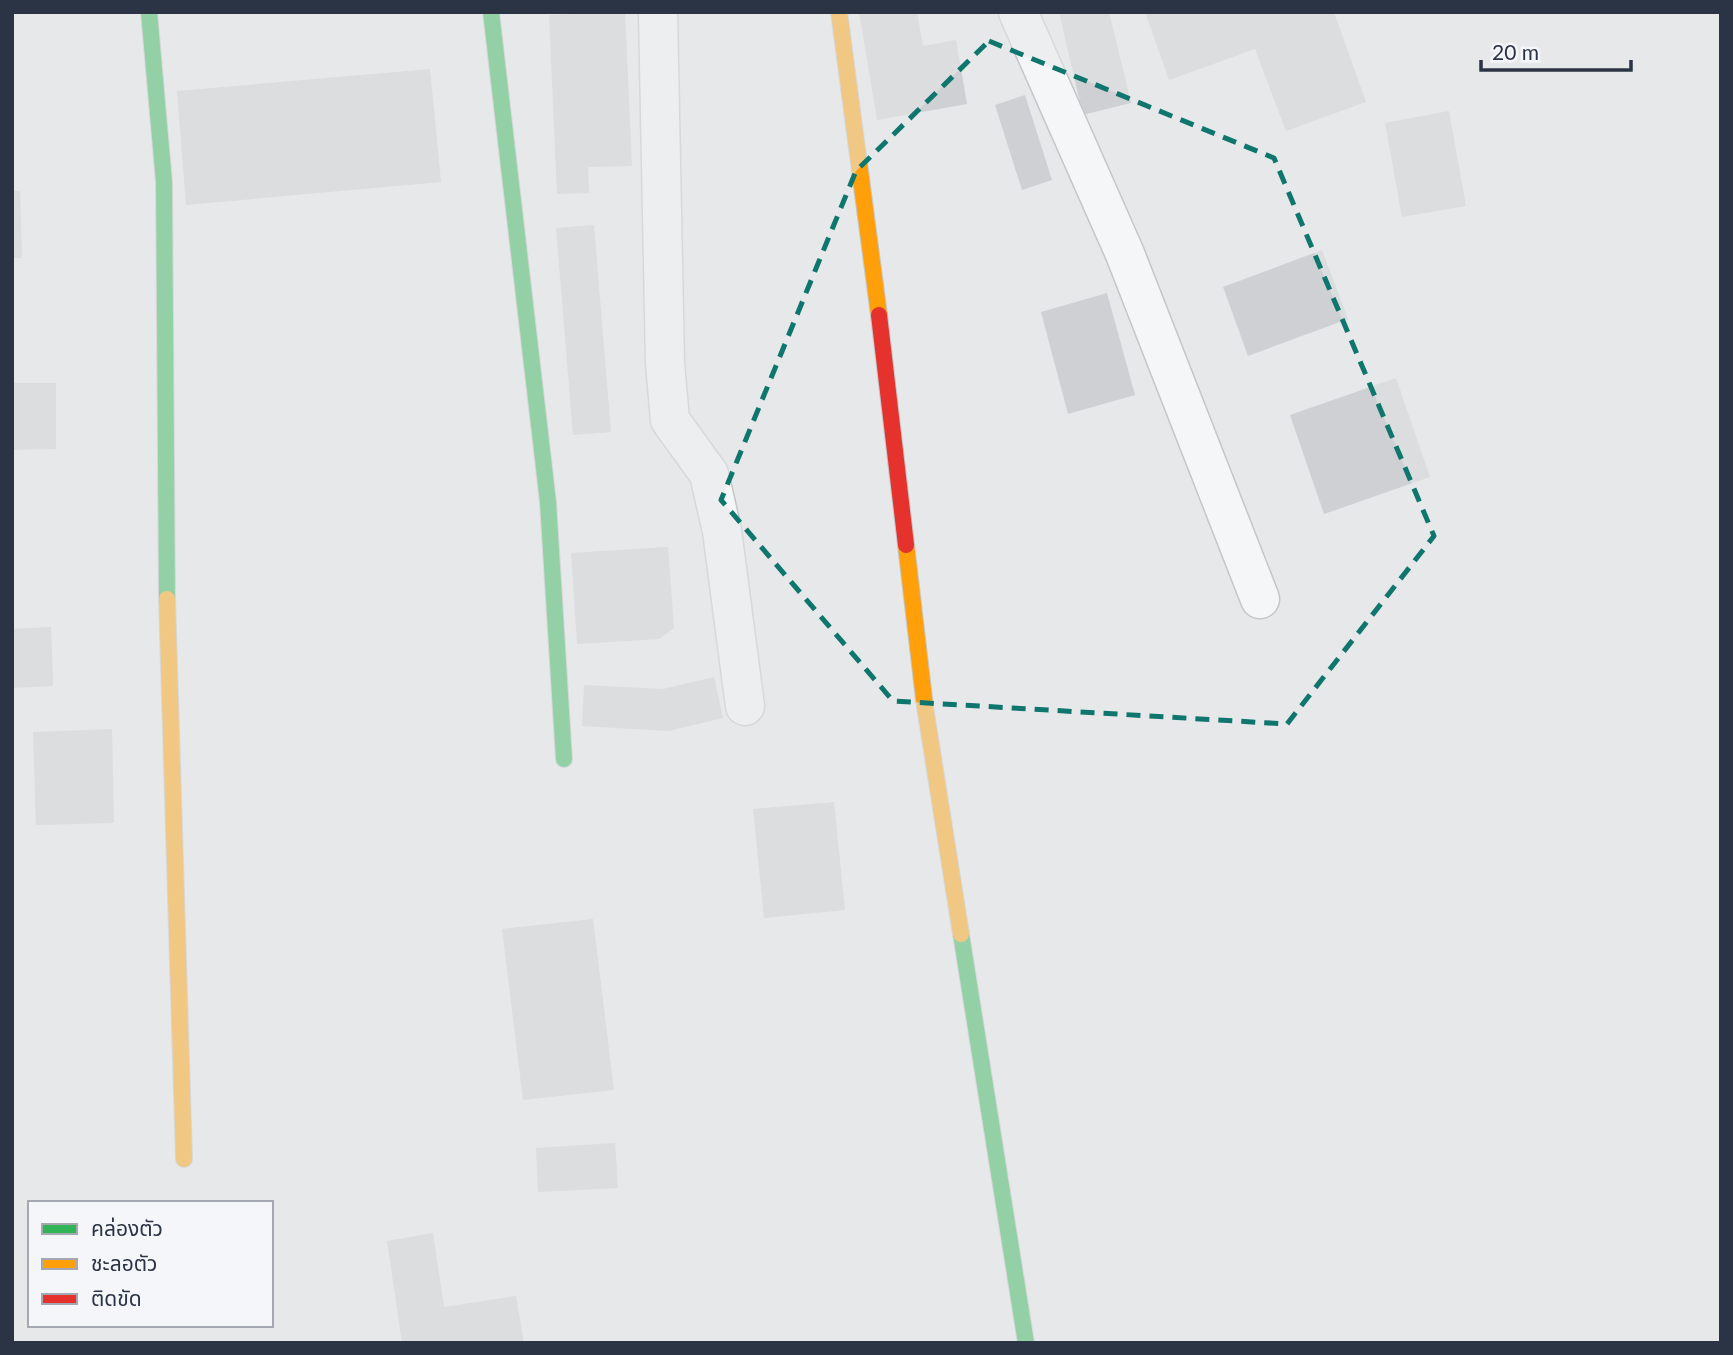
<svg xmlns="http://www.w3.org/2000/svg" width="1733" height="1355" viewBox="0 0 1733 1355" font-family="Lato,'Noto Sans Thai',sans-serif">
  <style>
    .building { fill: #ced0d3 }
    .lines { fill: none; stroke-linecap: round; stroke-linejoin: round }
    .street-casing { stroke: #c4c6c8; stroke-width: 41 }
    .fast-casing { stroke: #c4c6c8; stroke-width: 18 }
    .slow-casing { stroke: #c4c6c8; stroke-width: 18 }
    .jam-casing { stroke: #c4c6c8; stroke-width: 18 }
    .street { stroke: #f5f6f7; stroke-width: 38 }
    .fast { stroke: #30b455; stroke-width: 16 }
    .slow { stroke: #ff9f0a; stroke-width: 16 }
    .jam { stroke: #e5322d; stroke-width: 16 }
    .marked { fill: none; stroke: #0f766e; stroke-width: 5; stroke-dasharray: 14 9; stroke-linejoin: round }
  </style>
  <rect width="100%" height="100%" fill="#e6e8ea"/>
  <g class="building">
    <path d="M625 12 632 166 588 167 589 193 557 194 549 15Z"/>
    <path d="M859 12H917L923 46 956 40 967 104 877 120Z"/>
    <path d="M1059 12H1109L1131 103 1083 115Z"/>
    <path d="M1145 12H1334L1366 102 1286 131 1255 49 1169 80Z"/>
    <path d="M430 69 441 182 186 205 177 91Z"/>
    <path d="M1025 95 1052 180 1022 190 995 105Z"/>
    <path d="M1449 111 1466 206 1402 217 1385 123Z"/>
    <path d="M12 191H20L22 258H12Z"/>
    <path d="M594 225 611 432 573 435 556 228Z"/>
    <path d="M1322 250 1348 319 1248 356 1223 287Z"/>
    <path d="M1107 293 1135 395 1068 414 1041 312Z"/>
    <path d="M1396 378 1430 477 1324 514 1290 415Z"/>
    <path d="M12 383H56V449L12 450Z"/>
    <path d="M668 547 674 628 659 639 577 644 571 553Z"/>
    <path d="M51 627 53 686 12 688V629Z"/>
    <path d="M714 677 723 718 669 731 582 726 584 685 663 689Z"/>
    <path d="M112 729 114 823 36 825 33 732Z"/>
    <path d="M834 802 845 910 764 918 753 809Z"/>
    <path d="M593 919 614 1090 523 1100 502 929Z"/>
    <path d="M615 1143 618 1188 538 1192 536 1148Z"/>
    <path d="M433 1233 444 1307 516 1296 524 1343H402L387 1241Z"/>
  </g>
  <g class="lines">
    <defs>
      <g id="street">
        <path d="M658 12 665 363 670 420 709 474 722 531 745 706"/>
        <path d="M1018 12 1125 254 1260 599"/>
      </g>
      <g id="fast">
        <path d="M149 12 164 182 167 599"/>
        <path d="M491 12 548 502 564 759"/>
        <path d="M961 934 1026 1343"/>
      </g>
      <g id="slow">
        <path d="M839 12 879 315"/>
        <path d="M906 545 925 707 961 934"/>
        <path d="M167 599 184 1159"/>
      </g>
      <path id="jam" d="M879 315 906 545"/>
    </defs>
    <use href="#street" class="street-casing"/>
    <use href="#fast" class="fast-casing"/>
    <use href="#slow" class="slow-casing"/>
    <use href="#jam" class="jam-casing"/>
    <use href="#street" class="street"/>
    <use href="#fast" class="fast"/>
    <use href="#slow" class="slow"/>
    <use href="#jam" class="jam"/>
  </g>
  <path d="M0 0H1733V1355H0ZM989 41 1274 158 1434 536 1287 724 893 701 721 500 856 171Z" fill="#e6e8ea" fill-opacity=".55" fill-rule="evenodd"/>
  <path class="marked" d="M989 41 1274 158 1434 536 1287 724 893 701 721 500 856 171Z"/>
  <rect width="1733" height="1355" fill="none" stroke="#2b3445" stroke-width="28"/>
  <rect x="28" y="1201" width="245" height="126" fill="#f4f6f9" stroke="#a4a8b1" stroke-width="2"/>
  <rect x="42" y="1224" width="35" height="10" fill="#30b455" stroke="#a4a8b1" stroke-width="2"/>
  <text x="91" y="1236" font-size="21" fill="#2b3445">คล่องตัว</text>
  <rect x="42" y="1259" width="35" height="10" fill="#ff9f0a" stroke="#a4a8b1" stroke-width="2"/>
  <text x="91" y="1271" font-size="21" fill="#2b3445">ชะลอตัว</text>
  <rect x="42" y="1294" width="35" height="10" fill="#e5322d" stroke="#a4a8b1" stroke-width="2"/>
  <text x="91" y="1306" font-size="21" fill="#2b3445">ติดขัด</text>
  <path d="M1481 60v10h150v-10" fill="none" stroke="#2b3445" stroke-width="3.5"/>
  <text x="1492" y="60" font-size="21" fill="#2b3445" stroke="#f4f6f9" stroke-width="5" paint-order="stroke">20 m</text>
</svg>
